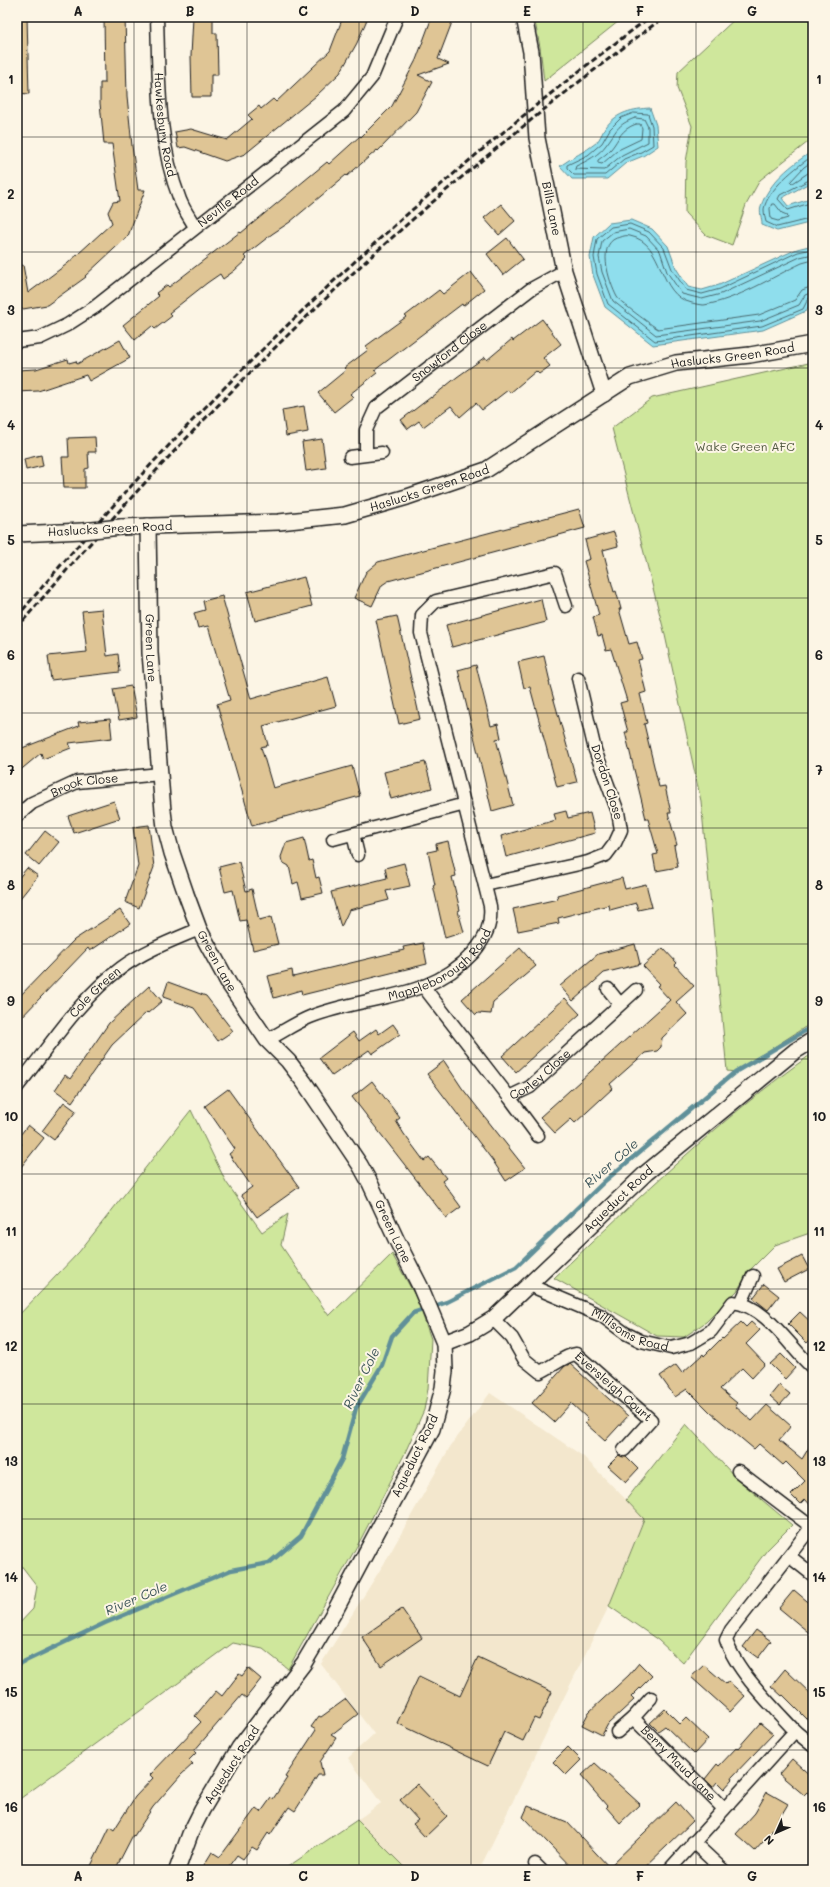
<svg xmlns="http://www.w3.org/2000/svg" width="830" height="1887" viewBox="0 0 830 1887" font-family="Mali,sans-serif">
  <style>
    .built { fill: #f3e7cd }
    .green { fill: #cfe79c; stroke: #76825c }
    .water { fill: #8fdeed; stroke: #619099 }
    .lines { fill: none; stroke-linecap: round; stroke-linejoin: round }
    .shore { stroke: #4a6a70; stroke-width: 1 }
    .stream { stroke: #619099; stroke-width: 4.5 }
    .building { fill: #dfc595; stroke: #1c1c1c }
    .minor-casing { stroke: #1c1c1c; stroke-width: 15 }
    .tertiary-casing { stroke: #1c1c1c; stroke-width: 18 }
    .minor { stroke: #fcf5e5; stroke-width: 12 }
    .tertiary { stroke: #fcf5e5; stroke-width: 15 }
    .rail { stroke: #1c1c1c; stroke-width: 3; stroke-dasharray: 6 3; stroke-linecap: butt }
    .tertiary-bridge-casing { stroke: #1c1c1c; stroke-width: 18; stroke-linecap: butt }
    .tertiary-bridge { stroke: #fcf5e5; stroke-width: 15 }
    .grid { fill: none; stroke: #1c1c1c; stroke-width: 1; stroke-opacity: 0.55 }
    .labels { text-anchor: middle; stroke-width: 4; stroke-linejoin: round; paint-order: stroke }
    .street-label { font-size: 12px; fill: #1c1c1c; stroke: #fcf5e5 }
    .park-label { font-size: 12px; fill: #525942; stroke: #fcf5e5 }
    .water-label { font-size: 13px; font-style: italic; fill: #3e565b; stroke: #fcf5e5 }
    .neatline { fill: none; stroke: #1c1c1c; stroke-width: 1.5 }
    .grid-label { font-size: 13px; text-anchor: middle; font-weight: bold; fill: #1c1c1c }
  </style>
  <rect width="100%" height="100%" fill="#fcf5e5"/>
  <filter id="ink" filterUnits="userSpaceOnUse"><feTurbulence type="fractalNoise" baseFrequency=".025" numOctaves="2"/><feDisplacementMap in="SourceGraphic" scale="8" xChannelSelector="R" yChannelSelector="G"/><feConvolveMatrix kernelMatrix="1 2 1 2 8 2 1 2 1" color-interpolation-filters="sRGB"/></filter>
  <g filter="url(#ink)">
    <path class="built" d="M490 1393 584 1457 644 1518 609 1606 479 1870H407L357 1820 381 1803 348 1758 374 1734 321 1664 385 1562 450 1447Z"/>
    <g class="green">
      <path d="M534 17H624L544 81 540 47Z"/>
      <path d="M737 17H813V138L760 180 746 205 732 245 706 235 685 213 686 162 692 126 677 88 678 72Z"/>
      <path d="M813 362V1022L735 1072 727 1071 701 801 665 635 612 428 652 398Z"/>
      <path d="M813 1053V1232L775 1245 749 1271 737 1291 706 1322 684 1337 657 1336 554 1278C637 1200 719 1119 813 1053Z"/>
      <path d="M191 1110 226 1182 262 1232 288 1214 281 1245 329 1316 392 1254 417 1299 431 1339 428 1389 424 1410 404 1455 362 1537 288 1669 263 1649 233 1643 17 1801V1626L33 1609 37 1586 17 1560V1317L79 1252Z"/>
      <path d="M686 1424 737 1479 792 1525 767 1550 683 1663 658 1640 609 1606 644 1519 626 1500Z"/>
      <path d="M357 1820 407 1870H283Z"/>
    </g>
    <g class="water">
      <path d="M650 108 656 125 658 146 643 156 626 163 607 179H572L560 166C572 157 585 152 596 143 601 138 602 132 606 127 617 112 633 109 650 108Z"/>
      <path d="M813 151V181L782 198 788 206 813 198V222L777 231 762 225C762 219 759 211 761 206 769 182 792 164 813 151Z"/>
      <path d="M631 220 652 229 668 246 676 268 688 287 702 290 719 285 797 249 813 245V298L806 311 763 330 653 345 605 307 593 275 590 257 594 237 609 223Z"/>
    </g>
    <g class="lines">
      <g class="shore">
        <path d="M634 113 648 114 652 126 653 145 641 152 624 159 605 175H574L567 168V165L588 155 602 143 610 129 621 118Z"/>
        <path d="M635 118 644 119 648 127V142L622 155 604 170 575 169 576 166C587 161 599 155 606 145 617 131 616 125 635 118Z"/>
        <path d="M636 124H640L642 128 641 139 618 150 602 164 598 163V160C602 157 607 154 611 149 620 138 620 130 636 124Z"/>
        <path d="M813 156C798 165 767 190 764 209 764 213 765 218 766 222L777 227 813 218"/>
        <path d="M813 161 804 167 790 182 793 183 808 173H813"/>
        <path d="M813 178 780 195 778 199 788 210 813 202"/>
        <path d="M772 204H775L782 213 787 215 788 218 778 221 771 219 770 209Z"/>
        <path d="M813 249 798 252 720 289 702 294 686 290 672 269 664 248 649 232 630 224 611 227 597 239 594 257 597 274 608 304 655 341 762 326 803 309 808 299 813 297"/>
        <path d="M813 254 800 257 721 294 702 299 682 294 667 272 660 251 646 236 629 229 613 232 602 241 599 257 602 272 613 301 656 335 760 321 799 305 805 295 813 292"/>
        <path d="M813 260 802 263C772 277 737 300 704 305 700 305 696 304 692 303 656 295 666 243 630 236 627 235 623 236 621 237 595 240 609 282 617 297 621 303 650 324 658 329L759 315 795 300 802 290 813 286"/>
      </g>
      <path class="stream" d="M17 1665 105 1623 231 1570 269 1563 301 1536 342 1459 356 1408 382 1365 392 1336 413 1313 447 1302 516 1267 606 1180 735 1072 813 1026"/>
    </g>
    <g class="building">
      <path d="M17 17H27L29 94 17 93Z"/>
      <path d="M104 17H125L127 96 132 146 138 190H145L128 236 85 276 86 277 47 305 17 310V266L23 265 28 293 67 264 112 223 108 212 113 202 120 201 112 144H104L100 103V83H105Z"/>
      <path d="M193 17H213V33H217L218 75H211V97H192L191 56Z"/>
      <path d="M343 17H368L357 43 340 73 316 96 245 154 225 161 185 147 178 148 175 132 191 129 227 140 252 119 248 115 259 106 261 109 273 99 276 102 330 51Z"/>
      <path d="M432 17H454L438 59 449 64 418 75 432 82 416 112 378 151 377 150 347 176 346 175 290 222 272 234 244 256 247 259 234 271 223 279 220 274 207 283 169 313 172 316 155 329 152 326 135 340 123 325 159 296 156 293 167 285 169 287 240 232 241 233 327 162 329 164 360 136 361 137 392 106 416 60Z"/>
      <path d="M501 204 515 221 499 235 484 218Z"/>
      <path d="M507 238 523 259 503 275 487 254Z"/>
      <path d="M471 272 484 289 463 306 462 304 375 370 377 373 350 394 353 397 334 412 318 393 346 370 344 368 368 350 366 346 406 317 405 316 439 290 443 294Z"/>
      <path d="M542 319 561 344 543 358 550 366 539 374 536 371 510 393 508 390 482 410 476 403 460 417 451 406 423 427 419 421 408 429 401 420 431 397V398L457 377 485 357 487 360 512 339 513 341Z"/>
      <path d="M120 340 130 358 89 381 86 375 38 391 17 392V370L36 369 68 359 69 363 76 361 77 364Z"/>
      <path d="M304 406 308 432 286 436 282 410Z"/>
      <path d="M95 437 96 452H88L89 468 85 469V488H64L62 457H69L68 438Z"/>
      <path d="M322 439 326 468 306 471 302 442Z"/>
      <path d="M41 455 43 466 26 470 24 459Z"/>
      <path d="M579 509 585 528 388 581 382 585 372 606 354 598 366 572 378 562Z"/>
      <path d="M614 532 618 546 603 550 614 592 616 591 621 609H619L629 644 637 642 642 659 638 660 646 692 640 694 647 723 644 724 659 787 665 786 671 813H668L677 845 674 846 678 867 656 871 653 855 658 854 648 819H646L625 732H628L620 703 627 701 611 649 606 650 602 635 598 636 593 617 599 615 584 561 590 559 585 540Z"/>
      <path d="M304 577 312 606 255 621 247 592Z"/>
      <path d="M222 596 251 699 328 677 336 706 263 726 268 745 261 747 273 788 352 766 360 796 252 826 217 704 230 700 208 626 198 628 194 613 205 610 203 601Z"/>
      <path d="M541 599 546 622 452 647 446 625Z"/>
      <path d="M102 609 107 656 118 654 120 672 51 680 48 656 87 652 82 611Z"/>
      <path d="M397 616 420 719 399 724 376 620Z"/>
      <path d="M544 656 550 682H549L577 782 557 787 530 687 524 688 518 662Z"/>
      <path d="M476 665 491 726 498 724 501 738 496 739 513 805 492 811 458 670Z"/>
      <path d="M131 686 137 717 119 720 113 689Z"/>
      <path d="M110 719 112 738 69 743 71 748 43 759 41 753 17 773V750L79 726 78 722Z"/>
      <path d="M425 762 432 788 391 799 384 772Z"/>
      <path d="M114 801 120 818 74 833 68 816Z"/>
      <path d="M566 811 568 818 590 813 595 833 506 857 501 836 556 820 554 814Z"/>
      <path d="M149 825 154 867 139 908 125 902 138 866 133 827Z"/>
      <path d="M45 831 59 842 39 866 26 855Z"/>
      <path d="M304 838 309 861 312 860 316 878 319 877 323 893 302 898 298 882 293 884 289 866 282 862 281 857 286 843Z"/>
      <path d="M448 841 456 876 452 877 460 910 458 911 464 932 445 938 433 885H435L428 852 437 850 436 844Z"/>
      <path d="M239 862 246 891 252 889 259 920 271 917 278 944 253 950 246 920 240 921 233 890 225 892 219 867Z"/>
      <path d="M404 863 410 886 386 891 389 900 349 910 341 927 331 892 387 878 385 868Z"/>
      <path d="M27 868 38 876 17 902V880Z"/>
      <path d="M622 878 625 889 646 884 652 907 638 910 636 903 610 910 609 905 558 918 559 923 518 931 513 909 558 899 557 895Z"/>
      <path d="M120 910 130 924 90 951 88 948 17 1022V999L74 940Z"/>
      <path d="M423 943 427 964 302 995 301 990 274 998 268 976 292 970 293 977 404 950 403 947Z"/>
      <path d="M635 944 640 964 604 973 573 1001 560 986 598 954Z"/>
      <path d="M520 948 536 966 493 1002 491 1014 478 1013 476 1015 462 999Z"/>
      <path d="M663 948 677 963 675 965 694 986 676 1002 687 1014 662 1038 661 1047 657 1051 645 1053 610 1084 613 1088 575 1123 571 1119 555 1133 540 1117 670 1000 657 986 660 984 643 966Z"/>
      <path d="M168 982 206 996 233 1031 218 1041 194 1008 163 997Z"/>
      <path d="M149 986 162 1001 148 1013 147 1012 112 1045 72 1102 55 1090 65 1075 70 1079 109 1023Z"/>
      <path d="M565 998 580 1014 516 1072 502 1056Z"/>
      <path d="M393 1024 400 1034 372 1054 369 1050 332 1076 319 1058 353 1032 359 1041 376 1029 379 1034Z"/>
      <path d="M444 1061 462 1088 525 1168 506 1181 493 1161 427 1074Z"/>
      <path d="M372 1081 400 1118 396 1121 404 1134 424 1161 429 1157 446 1178 442 1181 461 1207 446 1218 352 1097Z"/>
      <path d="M228 1089 299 1187 257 1217 241 1195 252 1187 229 1154 235 1149 205 1106Z"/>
      <path d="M64 1102 76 1111 54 1140 42 1131Z"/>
      <path d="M28 1125 44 1138 17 1172V1150L22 1144 17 1139Z"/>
      <path d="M802 1256 809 1269 784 1282 777 1269Z"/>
      <path d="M764 1284 779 1296 768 1310 753 1298Z"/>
      <path d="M800 1312 813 1324V1337L807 1343 788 1324Z"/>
      <path d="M741 1322 746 1327 751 1322 760 1330 746 1344 765 1364 752 1378 742 1368 720 1389 737 1403 735 1406 752 1421 767 1405 791 1426 779 1440 802 1459 813 1441V1508L805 1499 800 1504 791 1495 805 1481 786 1462 783 1465 759 1444 754 1449 711 1413 687 1389 675 1397 660 1376 676 1365 682 1373 703 1354 704 1356 722 1338 723 1339Z"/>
      <path d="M781 1354 795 1368 785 1379 770 1364Z"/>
      <path d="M570 1364 628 1416 605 1441 585 1423 588 1419 571 1403 554 1422 532 1403 565 1366Z"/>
      <path d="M779 1385 790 1394 780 1405 770 1396Z"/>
      <path d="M619 1455 626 1457 638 1469 626 1482 608 1466Z"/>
      <path d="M794 1590 813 1606V1636L779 1608Z"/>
      <path d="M402 1609 422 1638 381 1666 362 1637Z"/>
      <path d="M756 1630 771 1641 758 1658 743 1647Z"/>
      <path d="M478 1657 552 1692 539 1720 534 1718 523 1741 504 1732 488 1766 397 1723 419 1676 460 1696Z"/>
      <path d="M639 1663 652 1676 631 1697 634 1700 608 1724 602 1735 582 1725 589 1712 629 1675Z"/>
      <path d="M704 1665 726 1684 728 1681 745 1696 730 1712 691 1677Z"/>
      <path d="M248 1668 261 1679 246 1698 242 1695 194 1751 196 1753 189 1760 193 1764 181 1775 153 1807 134 1836 133 1835 115 1870H89L110 1827 114 1830 135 1797 153 1778 150 1775 201 1722 195 1716 216 1691 222 1696 239 1674 242 1676Z"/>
      <path d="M785 1669 813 1696V1725L783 1695 782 1696 771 1686Z"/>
      <path d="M346 1699 358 1714 331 1735 336 1738 320 1762 323 1775H318L295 1811 289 1807 270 1835 268 1833 257 1850 252 1847 243 1859 237 1855 226 1870H201L212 1852 220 1857 256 1808 261 1812 271 1798 273 1799 287 1778 285 1777 316 1730 311 1727 319 1716 321 1717Z"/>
      <path d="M665 1709 680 1724 686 1718 708 1739 694 1754 665 1726 658 1731 650 1723Z"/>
      <path d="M760 1723 773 1734 732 1777 733 1779 724 1789 717 1782 713 1787 705 1779 717 1764 719 1766 737 1747 738 1748Z"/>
      <path d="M568 1747 581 1760 566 1775 553 1762Z"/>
      <path d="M792 1759 813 1778V1797L807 1792 804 1795 779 1774Z"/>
      <path d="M595 1763 640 1804 620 1823 606 1807 607 1806 581 1776Z"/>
      <path d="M417 1784 447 1816 425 1837 413 1824 418 1820 400 1800Z"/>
      <path d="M767 1792 788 1804 770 1834 755 1851 736 1834 755 1813Z"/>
      <path d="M676 1802 693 1821 642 1870H574L523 1817 528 1806 567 1822 609 1867Z"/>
    </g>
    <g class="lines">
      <defs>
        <g id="minor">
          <path id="s1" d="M157 17C159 78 157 142 180 200 184 210 190 218 195 227"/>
          <path id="s2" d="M17 341 40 338 67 325 95 307 344 111 372 77 397 17"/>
          <path id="s3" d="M366 454V430L376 408 531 289 564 271"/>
          <path d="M350 457 382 453"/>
          <path id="s4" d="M17 816 32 803 77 782 160 774"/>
          <path d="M353 834 358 855"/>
          <path d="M333 839 465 804"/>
          <path d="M485 885 588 862 606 855 615 843 621 830 618 812 595 750 578 678"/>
          <path id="s5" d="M423 986 509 1097 530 1087 636 990"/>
          <path d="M608 989 620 1004"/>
          <path id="s6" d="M267 1040C281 1033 295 1023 310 1017 367 994 428 1002 473 953 485 939 492 925 490 906L421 633 422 615 436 601 555 573 566 606"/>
          <path id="s7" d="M17 1087C50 1046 78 1000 121 968 144 951 173 940 199 929"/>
          <path d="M509 1097 538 1136"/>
          <path id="s8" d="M529 1285 602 1316 625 1333 641 1341 671 1348 691 1343 711 1331 733 1302C767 1306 790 1348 813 1368"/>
          <path d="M741 1303 753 1276"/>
          <path id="s9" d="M493 1319 512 1338 524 1359 540 1372C552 1367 565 1355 576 1354L651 1420 624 1450"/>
          <path d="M738 1471 813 1528"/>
          <path d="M789 1556 813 1575"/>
          <path id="s10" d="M633 1718 724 1809"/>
          <path d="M795 1731 813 1746"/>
          <path d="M617 1732 633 1718 651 1698"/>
          <path d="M693 1842 723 1870"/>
          <path d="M535 1864 541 1870"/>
          <path d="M669 1870 795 1731C773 1707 736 1671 726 1640L731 1630 813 1525"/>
        </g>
        <g id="tertiary">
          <path id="s11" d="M524 17 531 52 537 138 564 271 604 394"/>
          <path id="s12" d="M148 526 150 653 163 811 165 827 172 853 186 894 199 929 229 984 267 1040 288 1061 304 1082 360 1165 370 1183 396 1239 420 1286 444 1343 445 1371 443 1388 432 1429 336 1609 304 1663 239 1748 202 1810 190 1834 177 1870"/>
          <path id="s13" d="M121 527 279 522 345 515 407 497 486 470 630 377 676 363 750 355 813 344"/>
          <path d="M17 534 83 531"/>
          <path id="s14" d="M444 1343 470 1333 493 1319 646 1173 795 1051 813 1040"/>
        </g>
      </defs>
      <use href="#minor" class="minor-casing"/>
      <use href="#tertiary" class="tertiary-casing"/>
      <use href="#minor" class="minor"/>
      <use href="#tertiary" class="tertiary"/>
      <g class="rail">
        <path d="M17 617C205 391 414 193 650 17"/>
        <path d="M17 628C129 496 247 369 376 252 468 169 565 91 664 17"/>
      </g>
      <defs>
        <path id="tertiary-bridge" d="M83 531 121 527"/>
      </defs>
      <use href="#tertiary-bridge" class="tertiary-bridge-casing"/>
      <use href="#tertiary-bridge" class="tertiary-bridge"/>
    </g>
  </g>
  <path class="grid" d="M134 17V1870M247 17V1870M359 17V1870M471 17V1870M583 17V1870M696 17V1870M17 137H813M17 252H813M17 368H813M17 483H813M17 598H813M17 713H813M17 828H813M17 944H813M17 1059H813M17 1174H813M17 1289H813M17 1404H813M17 1519H813M17 1635H813M17 1750H813"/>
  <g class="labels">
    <g class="street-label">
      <text dy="4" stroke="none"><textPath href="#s1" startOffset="108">Hawkesbury Road</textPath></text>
      <text dy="4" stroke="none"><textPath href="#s2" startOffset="256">Neville Road</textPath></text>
      <text dy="4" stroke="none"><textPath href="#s11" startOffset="194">Bills Lane</textPath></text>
      <text dy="4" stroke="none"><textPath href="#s3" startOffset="141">Snowford Close</textPath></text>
      <text dy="4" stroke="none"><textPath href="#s13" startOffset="649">Haslucks Green Road</textPath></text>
      <text dy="4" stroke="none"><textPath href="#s13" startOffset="313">Haslucks Green Road</textPath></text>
      <text transform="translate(110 529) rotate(-3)" y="4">Haslucks Green Road</text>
      <text dy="4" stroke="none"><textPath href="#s12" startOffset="122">Green Lane</textPath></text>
      <text transform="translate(607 782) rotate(72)" y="4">Dordon Close</text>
      <text dy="4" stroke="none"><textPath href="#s4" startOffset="76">Brook Close</textPath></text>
      <text dy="4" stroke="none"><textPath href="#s12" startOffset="446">Green Lane</textPath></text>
      <text dy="4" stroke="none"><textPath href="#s6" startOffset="192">Mappleborough Road</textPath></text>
      <text dy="4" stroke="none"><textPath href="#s7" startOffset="123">Cole Green</textPath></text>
      <text dy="4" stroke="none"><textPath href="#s5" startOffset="179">Corley Close</textPath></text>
      <text dy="4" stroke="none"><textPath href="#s14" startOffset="228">Aqueduct Road</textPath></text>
      <text dy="4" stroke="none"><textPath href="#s12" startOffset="770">Green Lane</textPath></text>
      <text dy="4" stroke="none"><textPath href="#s8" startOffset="111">Millisoms Road</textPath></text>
      <text dy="4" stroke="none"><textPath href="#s9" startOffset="162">Eversleigh Court</textPath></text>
      <text transform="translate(415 1456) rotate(-64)" y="4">Aqueduct Road</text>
      <text dy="4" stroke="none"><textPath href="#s10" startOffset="64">Berry Maud Lane</textPath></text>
      <text transform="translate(232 1765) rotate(-57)" y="4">Aqueduct Road</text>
    </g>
    <g class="park-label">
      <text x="745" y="451">Wake Green AFC</text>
    </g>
    <g class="water-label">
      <text transform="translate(611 1163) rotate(-41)" y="5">River Cole</text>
      <text transform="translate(361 1378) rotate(-64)" y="5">River Cole</text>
      <text transform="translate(136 1598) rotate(-23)" y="5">River Cole</text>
    </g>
  </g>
  <rect width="830" height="1887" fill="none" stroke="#fcf5e5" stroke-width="44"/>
  <g transform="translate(776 1833) rotate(225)" stroke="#fcf5e5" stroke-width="3" paint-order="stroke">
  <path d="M0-3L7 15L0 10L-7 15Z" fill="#1c1c1c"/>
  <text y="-6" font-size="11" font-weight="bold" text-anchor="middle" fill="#1c1c1c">N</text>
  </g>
  <rect x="22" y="22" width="786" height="1843" class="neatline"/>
  <g class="grid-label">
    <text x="78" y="16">A</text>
    <text x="190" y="16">B</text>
    <text x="303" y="16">C</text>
    <text x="415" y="16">D</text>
    <text x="527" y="16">E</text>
    <text x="640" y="16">F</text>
    <text x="752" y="16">G</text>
    <text x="11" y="84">1</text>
    <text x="819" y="84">1</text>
    <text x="11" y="199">2</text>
    <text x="819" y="199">2</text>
    <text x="11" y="315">3</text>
    <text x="819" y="315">3</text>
    <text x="11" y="430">4</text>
    <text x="819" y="430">4</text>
    <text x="11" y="545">5</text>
    <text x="819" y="545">5</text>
    <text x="11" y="660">6</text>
    <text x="819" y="660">6</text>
    <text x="11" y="775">7</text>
    <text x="819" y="775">7</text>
    <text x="11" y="890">8</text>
    <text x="819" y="890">8</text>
    <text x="11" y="1006">9</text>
    <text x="819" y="1006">9</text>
    <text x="11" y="1121">10</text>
    <text x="819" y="1121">10</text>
    <text x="11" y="1236">11</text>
    <text x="819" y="1236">11</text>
    <text x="11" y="1351">12</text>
    <text x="819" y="1351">12</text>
    <text x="11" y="1466">13</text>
    <text x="819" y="1466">13</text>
    <text x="11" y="1582">14</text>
    <text x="819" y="1582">14</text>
    <text x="11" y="1697">15</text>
    <text x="819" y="1697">15</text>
    <text x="11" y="1812">16</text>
    <text x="819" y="1812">16</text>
    <text x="78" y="1881">A</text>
    <text x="190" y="1881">B</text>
    <text x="303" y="1881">C</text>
    <text x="415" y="1881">D</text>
    <text x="527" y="1881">E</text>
    <text x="640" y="1881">F</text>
    <text x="752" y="1881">G</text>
  </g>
</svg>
